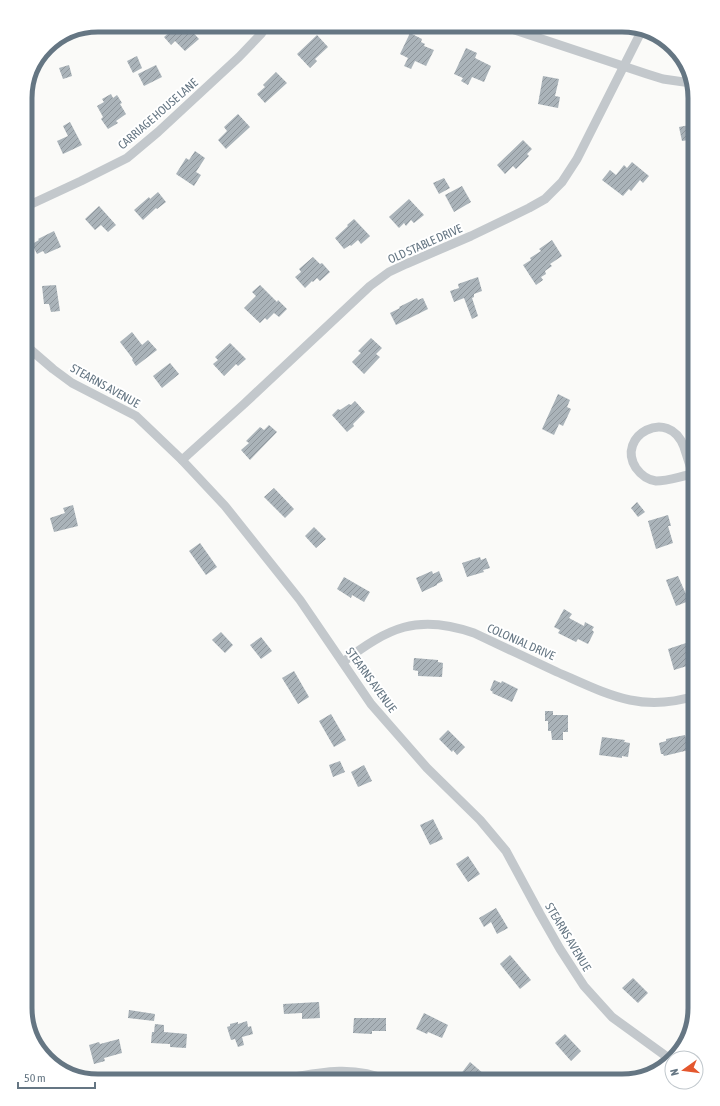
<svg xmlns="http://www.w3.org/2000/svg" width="720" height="1106" viewBox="0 0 720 1106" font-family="'Asap Condensed',sans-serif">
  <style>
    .building { fill: url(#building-hatch) }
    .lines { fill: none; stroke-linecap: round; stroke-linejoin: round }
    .minor { stroke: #c3c8cc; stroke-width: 9 }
    .labels { text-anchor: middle; stroke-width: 4; stroke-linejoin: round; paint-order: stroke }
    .street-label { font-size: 12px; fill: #657683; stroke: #fff }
    .rim { fill: none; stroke: #657683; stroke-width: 5 }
  </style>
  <defs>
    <pattern id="building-hatch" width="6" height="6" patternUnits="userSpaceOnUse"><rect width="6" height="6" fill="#aab3b9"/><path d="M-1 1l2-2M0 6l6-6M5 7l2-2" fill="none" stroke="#8e969c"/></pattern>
  </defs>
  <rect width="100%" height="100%" fill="#fafaf8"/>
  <g class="building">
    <path d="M183 25 188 30 189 28 199 39 185 51 175 41 171 45 164 37 177 26 180 29Z"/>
    <path d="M410 33 422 39 421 42 425 44 424 46 434 50 426 66 415 61 411 69 404 66 408 58 400 54Z"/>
    <path d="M317 35 328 47 315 59 317 61 310 68 297 54Z"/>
    <path d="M466 48 477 53 475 58 491 66 484 82 472 77 468 85 461 81 463 78 454 74Z"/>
    <path d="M137 56 142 68 133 73 127 61Z"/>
    <path d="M69 65 72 76 63 79 59 68Z"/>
    <path d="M156 65 162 77 144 86 138 74Z"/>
    <path d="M276 72 287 83 265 103 257 94 265 87 263 85Z"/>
    <path d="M543 76 559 79 555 96 560 97 558 108 538 104Z"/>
    <path d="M111 94 113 98 117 95 122 103 120 104 126 114 116 121 118 123 108 129 101 119 103 117 97 106 104 102 102 99Z"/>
    <path d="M238 114 250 127 226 149 218 140 227 131 224 127Z"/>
    <path d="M70 122 82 145 63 154 57 141 68 136 63 126Z"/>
    <path d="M695 124V139L682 141 679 127Z"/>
    <path d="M523 140 532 149 527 154 529 156 516 169 513 166 505 174 497 165Z"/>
    <path d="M195 151 205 158 196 172 201 175 194 186 176 174 186 158 189 160Z"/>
    <path d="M632 162 649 176 643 183 640 180 631 191 629 189 623 196 602 180 610 170 616 175 624 165 627 168Z"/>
    <path d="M444 178 450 188 439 194 433 183Z"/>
    <path d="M462 186 471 202 454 212 445 195Z"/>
    <path d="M158 192 166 202 157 209 156 208 143 220 134 210 149 197 150 199Z"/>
    <path d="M409 199 424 215 414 223 411 220 406 226 404 223 399 228 389 217Z"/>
    <path d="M99 206 116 225 108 232 101 225 95 230 85 219Z"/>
    <path d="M354 219 370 236 361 244 358 240 351 246 350 245 344 249 335 238 348 226 347 225Z"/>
    <path d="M54 231 61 247 45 254 43 251 37 254 32 244 39 240 38 239Z"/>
    <path d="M552 240 562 256 550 264 552 266 545 271 546 274 541 277 543 280 536 285 523 265 531 260 530 258 541 251 539 249Z"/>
    <path d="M313 257 320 264 322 263 330 272 320 281 317 278 313 282 312 281 305 288 295 277 301 272 299 269Z"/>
    <path d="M478 277 482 291 474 294V297L472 298 478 316 472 319 464 298 454 302 450 291 459 288 458 284Z"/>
    <path d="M56 285 60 311 51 312 49 304H44L42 286Z"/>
    <path d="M260 285 277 302 278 300 287 309 279 317 274 313 267 320 265 318 260 323 244 308 256 296 252 292Z"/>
    <path d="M417 298 418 300 423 298 428 309 396 325 390 313 400 308 399 307Z"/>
    <path d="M132 332 142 345 148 340 157 350 136 366 132 360 133 359 120 342Z"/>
    <path d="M371 338 382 348 376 354 380 357 364 374 352 362 361 353 358 351Z"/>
    <path d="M230 343 246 359 238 366 236 364 224 376 213 364 218 360 215 357Z"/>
    <path d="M170 363 179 374 162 388 153 376Z"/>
    <path d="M558 394 570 400 567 407 571 409 563 426 559 424 554 435 542 429Z"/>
    <path d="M355 401 365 412 353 424 354 426 347 432 332 415 338 409 340 410 349 404 351 405Z"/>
    <path d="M269 425 277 432 250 460 241 450 249 443 246 441 260 427 264 430Z"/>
    <path d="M274 488 294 509 285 518 264 497Z"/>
    <path d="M637 502 645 512 638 517 631 508Z"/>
    <path d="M73 505 78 526 54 532 50 518 65 513 63 508Z"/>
    <path d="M668 515 671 526H668L673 543 656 549 648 521Z"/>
    <path d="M314 527 326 539 316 548 305 536Z"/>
    <path d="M200 543 217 567 206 575 189 551Z"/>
    <path d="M480 557 481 560 486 558 490 568 483 570 484 572 467 577 462 563Z"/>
    <path d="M432 571 433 574 439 571 443 581 437 584V585L422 592 416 578Z"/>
    <path d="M678 576 689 601 676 606 666 580Z"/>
    <path d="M344 577 370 592 364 602 352 595 351 598 337 589Z"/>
    <path d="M564 609 572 614 569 618 584 626 585 622 594 627 592 630 594 632 588 644 578 639 576 642 558 633 560 630 554 627Z"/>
    <path d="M221 632 233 645 225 653 212 640Z"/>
    <path d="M261 637 272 651 261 659 250 645Z"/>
    <path d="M686 643 687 646 695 643V661L686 664 687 666 674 670 668 649Z"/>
    <path d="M414 658 438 660V662L443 663 442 677 418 676V671L413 670Z"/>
    <path d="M294 671 309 697 298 704 282 678Z"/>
    <path d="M494 680 501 683 502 681 518 689 512 702 492 693 493 692 490 690Z"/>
    <path d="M545 711H553V715H568V732H563V740H552L551 731H548V721H545Z"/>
    <path d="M331 714 346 740 334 747 319 721Z"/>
    <path d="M448 730 465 747 457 755 453 750 452 752 439 739Z"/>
    <path d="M685 735 689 750 664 756 663 754H661L659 743 666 741V739Z"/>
    <path d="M602 737 625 740 624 742 630 743 628 757 622 756V758L599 755Z"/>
    <path d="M340 761 345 772 333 777 329 765Z"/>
    <path d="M364 765 372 781 358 787 351 772Z"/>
    <path d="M433 819 443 839 430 845 420 825Z"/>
    <path d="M468 856 480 874 468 882 456 864Z"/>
    <path d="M496 908 508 928 497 934 491 922 484 927 479 918Z"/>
    <path d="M510 955 531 980 520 989 500 964Z"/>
    <path d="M633 978 648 993 638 1003 622 988Z"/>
    <path d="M319 1002 320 1018 302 1019V1013L284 1014 283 1004Z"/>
    <path d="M129 1010 155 1014 154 1021 128 1018Z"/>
    <path d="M424 1013 448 1025 442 1038 428 1032 427 1034 416 1029Z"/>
    <path d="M354 1018H386V1031H372V1034L353 1033Z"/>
    <path d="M247 1021 248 1027 251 1026 253 1034 242 1037 244 1045 238 1047 235 1039 231 1040 227 1027 230 1026V1024L238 1022V1024Z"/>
    <path d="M155 1024 164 1025V1032L187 1034 186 1048 170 1047V1044L151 1043 152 1032H154Z"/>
    <path d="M565 1034 581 1051 571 1061 555 1043Z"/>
    <path d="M119 1039 122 1053 104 1058 105 1061 94 1064 89 1045 99 1042 100 1044Z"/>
    <path d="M470 1062 492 1081H467L460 1075Z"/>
  </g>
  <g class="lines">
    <g class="minor">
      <path d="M500 25 647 74 663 79 691 83"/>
      <path d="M25 207 81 181 127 158 158 132 239 57 261 34 267 25"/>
      <path d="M25 343 31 350 53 369 72 383 136 416 181 459 225 506 300 600 371 704 427 768 480 820 506 851 540 914 560 949 584 986 612 1017 670 1059"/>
      <path d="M182 460 244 404 370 286 389 272 406 264 471 236 529 208 545 199 562 182 577 159 642 30"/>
      <path d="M693 474C681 476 668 481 656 481 648 480 641 475 636 468 615 436 669 406 684 447L695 481"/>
      <path d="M343 662C388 628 417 613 474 633 502 646 529 659 557 672 607 694 640 713 695 696"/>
      <path d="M273 1081C313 1074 350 1063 389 1081"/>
    </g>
  </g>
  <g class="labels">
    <g class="street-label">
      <text transform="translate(158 114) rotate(-41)" y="4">CARRIAGE HOUSE LANE</text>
      <text transform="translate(425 244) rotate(-24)" y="4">OLD STABLE DRIVE</text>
      <text transform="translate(105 386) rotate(29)" y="4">STEARNS AVENUE</text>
      <text transform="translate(521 642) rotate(24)" y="4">COLONIAL DRIVE</text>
      <text transform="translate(371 680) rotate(54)" y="4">STEARNS AVENUE</text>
      <text transform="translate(568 937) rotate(59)" y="4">STEARNS AVENUE</text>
    </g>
  </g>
  <path d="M0 0H720V1106H0ZM98 32H622A66 66 0 0 1 688 98V1008A66 66 0 0 1 622 1074H98A66 66 0 0 1 32 1008V98A66 66 0 0 1 98 32Z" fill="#fff" fill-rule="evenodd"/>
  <path class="rim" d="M98 32H622A66 66 0 0 1 688 98V1008A66 66 0 0 1 622 1074H98A66 66 0 0 1 32 1008V98A66 66 0 0 1 98 32Z"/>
  <g transform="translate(684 1070) rotate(256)"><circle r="19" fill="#ffffff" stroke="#c1c8cd"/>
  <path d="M0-3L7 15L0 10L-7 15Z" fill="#e4572e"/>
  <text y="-6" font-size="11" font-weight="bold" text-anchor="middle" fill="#657683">N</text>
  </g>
  <path d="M18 1082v6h77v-6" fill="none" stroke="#657683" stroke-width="2"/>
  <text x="24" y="1082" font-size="12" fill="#657683" stroke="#ffffff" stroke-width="3" paint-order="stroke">50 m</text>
</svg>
